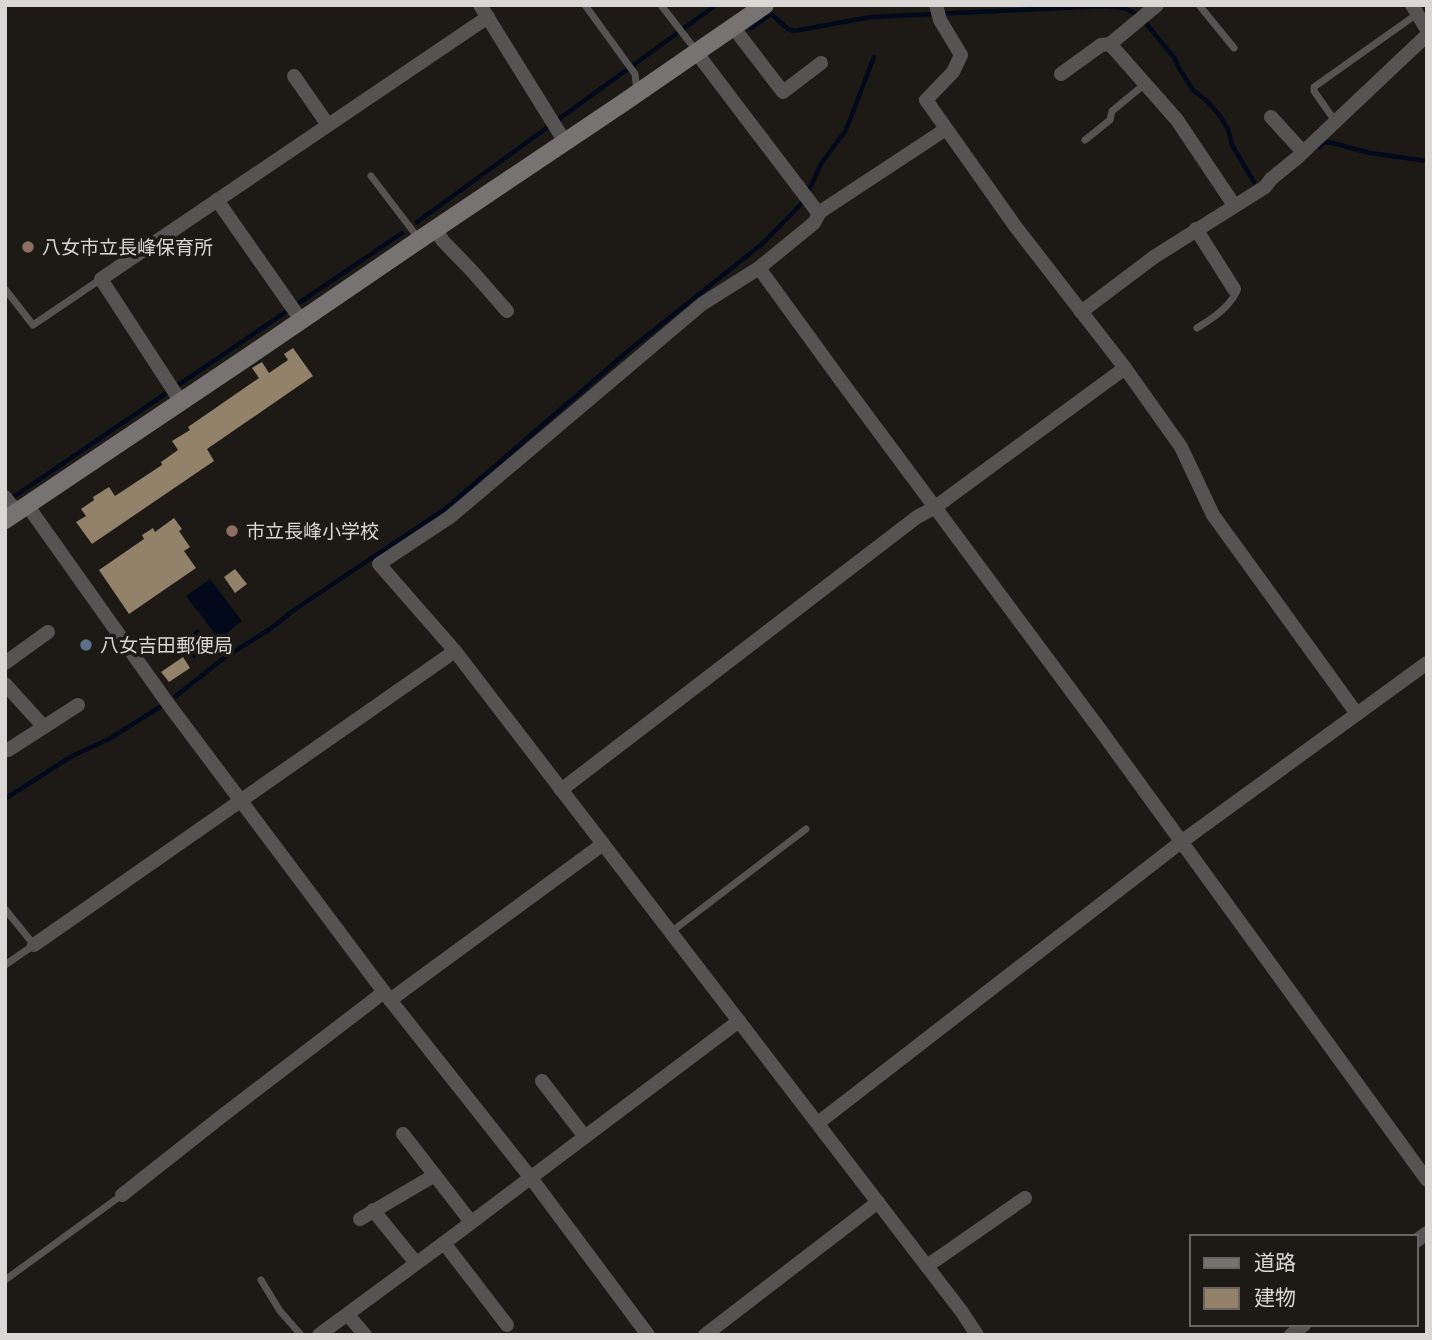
<svg xmlns="http://www.w3.org/2000/svg" width="1432" height="1340" viewBox="0 0 1432 1340" font-family="'IBM Plex Sans','Noto Sans JP',sans-serif">
  <style>
    .water { fill: #01091a }
    .lines { fill: none; stroke-linecap: round; stroke-linejoin: round }
    .stream { stroke: #01091a; stroke-width: 4.5 }
    .building { fill: #918269 }
    .lane { stroke: #565353; stroke-width: 7 }
    .street { stroke: #565353; stroke-width: 14 }
    .secondary { stroke: #787373; stroke-width: 18 }
    .education-dot { fill: #8d6e63; stroke: #1d1a16; stroke-width: 2.5 }
    .service-dot { fill: #5c6f8a; stroke: #1d1a16; stroke-width: 2.5 }
    .labels { text-anchor: middle; stroke-width: 7; stroke-linejoin: round; paint-order: stroke }
    .poi-label { font-size: 19px; fill: #dad8d5; stroke: #1d1a16; text-anchor: start }
  </style>
  <rect width="100%" height="100%" fill="#1d1a16"/>
  <g class="water">
    <path d="M210 579 242 621 219 639 186 596Z"/>
    <path d="M198 629 211 646 194 659 181 642Z"/>
  </g>
  <g class="lines">
    <g class="stream">
      <path d="M751 28 771 14 788 29 794 31 871 17 1103 6 1124 8 1138 15 1145 22 1175 59 1179 68 1193 90 1207 101 1220 116 1228 129 1232 145 1254 182"/>
      <path d="M1319 147 1323 143 1329 142 1370 153 1427 161"/>
      <path d="M417 222 716 5"/>
      <path d="M9 500 402 233"/>
      <path d="M176 696 224 658 270 629 294 610 445 509 634 346 762 244 804 201 821 164 846 130 874 57"/>
      <path d="M5 799 72 756 109 739 160 707"/>
    </g>
  </g>
  <g class="building">
    <path d="M293 348 313 376 207 449 214 461 92 544 76 522 86 516 81 509 94 500 93 497 109 487 115 496 162 465 161 462 178 450 172 441 190 430 188 427 259 378 252 368 262 362 269 373 288 360 284 354Z"/>
    <path d="M174 518 182 529 179 531 190 547 184 551 196 568 129 614 99 570 144 539 142 535 153 528 155 532Z"/>
    <path d="M235 569 247 584 235 593 224 577Z"/>
    <path d="M183 657 190 668 169 682 161 672Z"/>
  </g>
  <g class="lines">
    <g class="lane">
      <path d="M585 5 635 74 637 93"/>
      <path d="M661 5 691 44"/>
      <path d="M1199 5 1234 48"/>
      <path d="M1335 121 1314 91V87L1417 14"/>
      <path d="M1085 140 1110 120 1112 111 1145 84"/>
      <path d="M371 176 419 239"/>
      <path d="M5 289 33 325 101 279"/>
      <path d="M1197 328C1213 318 1227 309 1236 293L1234 289"/>
      <path d="M5 909 34 945 5 965"/>
      <path d="M671 932 806 829"/>
      <path d="M5 1280 122 1195"/>
      <path d="M261 1280 280 1311 301 1335"/>
    </g>
    <g class="street">
      <path d="M480 5 565 142"/>
      <path d="M936 5 940 20 961 55 953 72 926 100 1015 226 1125 368 1181 447 1213 515 1357 714"/>
      <path d="M1412 5 1427 30"/>
      <path d="M733 27 783 92 821 63"/>
      <path d="M1110 44 1157 5"/>
      <path d="M696 52 819 214"/>
      <path d="M1061 74 1101 45 1110 44 1177 120 1234 205"/>
      <path d="M294 76 328 125"/>
      <path d="M1271 117 1303 152"/>
      <path d="M946 129 820 212 814 223 759 268 702 304 450 517 379 564 455 651 962 1312 977 1335"/>
      <path d="M217 200 301 320"/>
      <path d="M435 229 443 241 472 271 507 311"/>
      <path d="M1196 229 1234 289"/>
      <path d="M759 268 839 378 1101 731 1427 1180"/>
      <path d="M1081 312 1154 257 1265 187 1271 179 1298 157 1427 35"/>
      <path d="M181 402 101 279 488 17"/>
      <path d="M5 497 17 512"/>
      <path d="M27 505 169 705 241 801 387 996 531 1178 648 1335"/>
      <path d="M5 663 48 632"/>
      <path d="M5 684 44 727"/>
      <path d="M8 750 78 705"/>
      <path d="M561 790 917 517 934 508 1125 368"/>
      <path d="M34 945 455 651"/>
      <path d="M390 1000 603 844"/>
      <path d="M542 1081 585 1137"/>
      <path d="M818 1123 1181 842 1427 663"/>
      <path d="M403 1134 471 1222"/>
      <path d="M122 1195 222 1116 384 992"/>
      <path d="M373 1210 416 1263"/>
      <path d="M360 1219 435 1175"/>
      <path d="M1416 1241 1427 1233"/>
      <path d="M444 1243 507 1325"/>
      <path d="M927 1266 1025 1198"/>
      <path d="M348 1315 365 1335"/>
      <path d="M319 1335 444 1243 739 1021"/>
      <path d="M705 1335 878 1202"/>
      <path d="M1291 1335 1305 1324"/>
    </g>
    <path class="secondary" d="M5 520 249 356 419 240 623 103 765 5"/>
  </g>
  <g class="education-dot">
    <circle cx="28" cy="247" r="7"/>
    <circle cx="232" cy="531" r="7"/>
  </g>
  <circle class="service-dot" cx="86" cy="645" r="7"/>
  <g class="labels">
    <g class="poi-label">
      <text x="42" y="254">八女市立長峰保育所</text>
      <text x="246" y="538">市立長峰小学校</text>
      <text x="100" y="652">八女吉田郵便局</text>
    </g>
  </g>
  <rect width="1432" height="1340" fill="none" stroke="#dad8d5" stroke-width="14"/>
  <rect x="1190" y="1235" width="228" height="91" fill="#1d1a16" stroke="#696662" stroke-width="2"/>
  <rect x="1204" y="1258" width="35" height="10" fill="#787373" stroke="#696662" stroke-width="2"/>
  <text x="1254" y="1270" font-size="21" fill="#dad8d5">道路</text>
  <rect x="1204" y="1288" width="35" height="21" fill="#918269" stroke="#696662" stroke-width="2"/>
  <text x="1254" y="1305" font-size="21" fill="#dad8d5">建物</text>
</svg>
